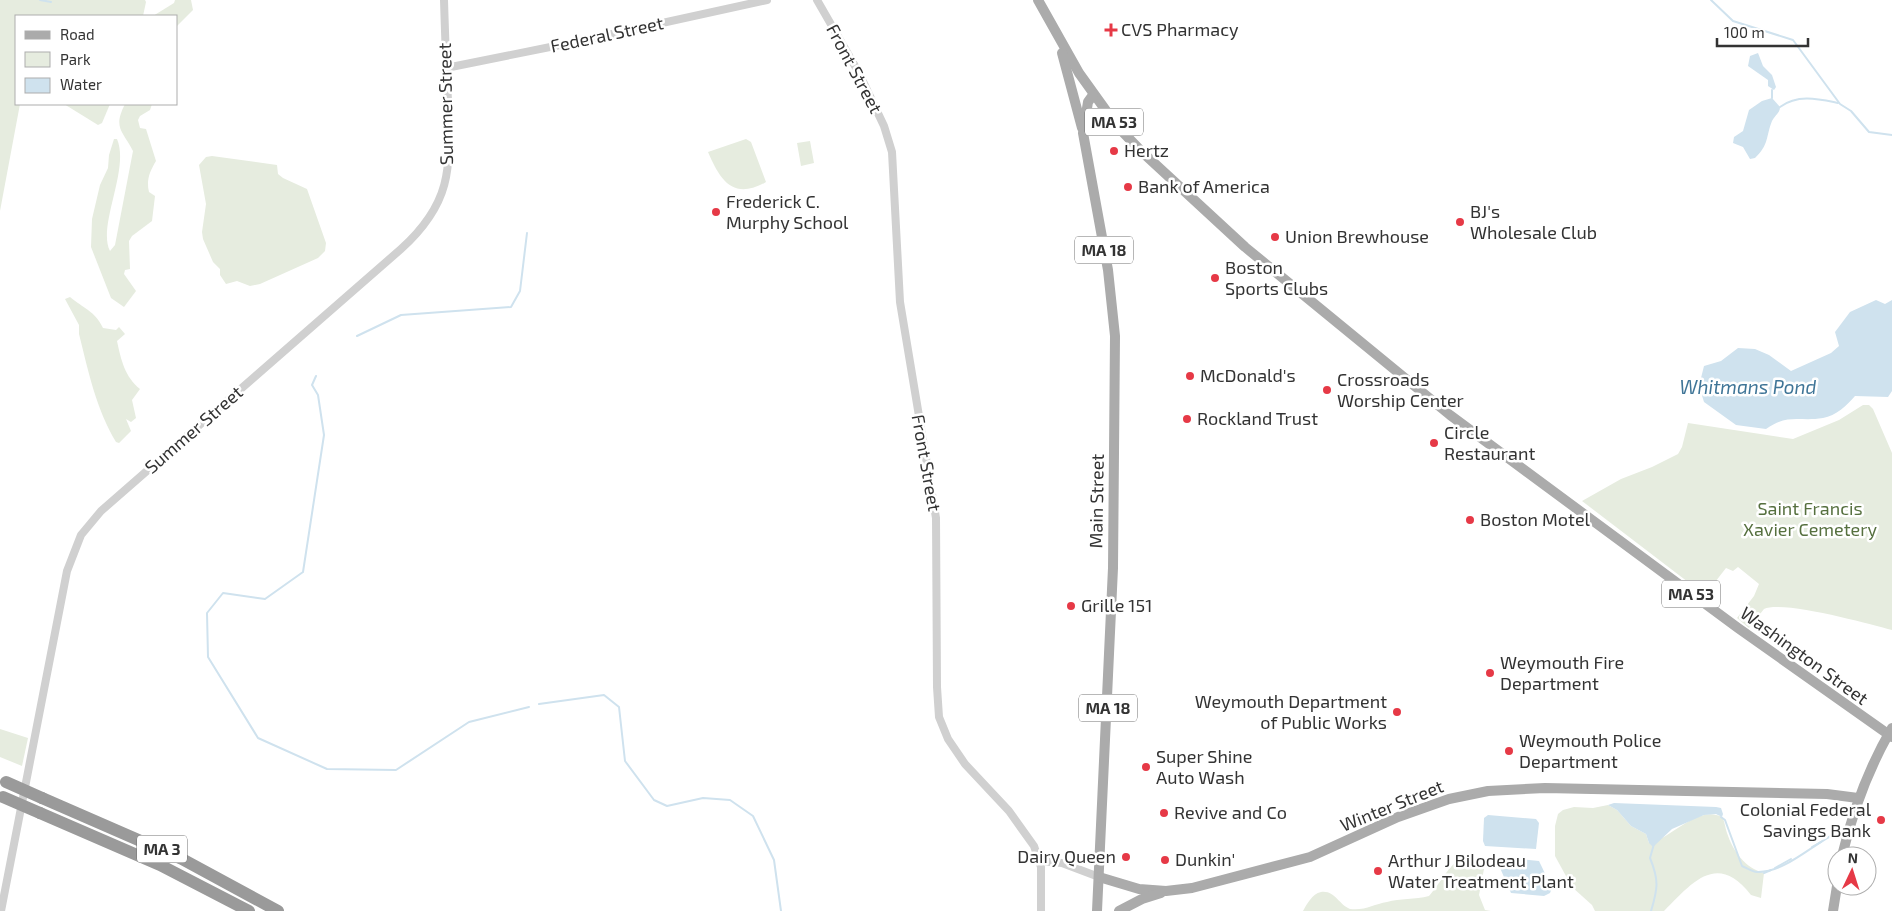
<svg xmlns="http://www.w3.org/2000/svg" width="1892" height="911" viewBox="0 0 1892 911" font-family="'Exo 2',sans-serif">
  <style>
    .green { fill: #e6ecdf }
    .water { fill: #cfe2ee }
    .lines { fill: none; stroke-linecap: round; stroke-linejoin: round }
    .stream { stroke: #cfe2ee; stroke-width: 2 }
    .minor { stroke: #d0d0d0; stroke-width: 8 }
    .major { stroke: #ababab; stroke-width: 10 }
    .highway { stroke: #9a9a9a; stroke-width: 12 }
    .highway-bridge { stroke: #9a9a9a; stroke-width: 12 }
    .poi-dot { fill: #e63946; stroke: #fff; stroke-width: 2 }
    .labels { text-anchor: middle; stroke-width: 5; stroke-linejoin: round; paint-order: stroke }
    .shield { fill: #fff; stroke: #707070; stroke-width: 1 }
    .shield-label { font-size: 16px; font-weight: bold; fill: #333 }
    .poi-label { font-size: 18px; fill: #333; stroke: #fff; text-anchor: start }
    .street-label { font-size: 18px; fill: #333; stroke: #fff }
    .park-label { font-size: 18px; fill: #56703f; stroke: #fff }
    .water-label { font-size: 19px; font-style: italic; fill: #3f7597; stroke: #fff }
  </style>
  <rect width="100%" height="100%" fill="#fff"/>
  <g class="green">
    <path d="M0 0H145L146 2 143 16H16V104H20L0 211Z"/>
    <path d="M175 0H191L193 10 176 27V16H153L174 3Z"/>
    <path d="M64 104H110L102 123 98 125Z"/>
    <path d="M125 104H152L150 110 140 116 138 120 140 128 146 129 156 161C150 171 146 180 149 192L155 196 152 221 132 236 129 241 130 269 125 270 124 274 136 291 124 307 111 298 91 247 92 219 100 185 108 168 109 155 114 139H117C130 169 97 226 110 251L115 245 133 151C122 130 113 128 125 104Z"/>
    <path d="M746 139 751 142 766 182C733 201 720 180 708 152Z"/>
    <path d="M810 141 814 163 801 166 797 143Z"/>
    <path d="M212 156 277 165 278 174 283 178 307 189 326 243 325 251 318 258 260 284 250 286 237 281 226 284 220 275V269L213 262 203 239 202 232 206 204 199 165 206 157Z"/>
    <path d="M70 297C83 308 95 311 103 328L116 330 119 327 125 334 117 341C121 360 125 377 140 389L132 400 136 418 131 422 126 419 131 431 119 443 116 442C96 409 88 370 79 334V325L65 299Z"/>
    <path d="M1863 405H1869L1873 409 1892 453V630C1869 624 1783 600 1764 609L1749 628 1737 618 1754 596 1759 584 1738 567 1733 571 1726 568 1705 595 1582 501 1621 479 1652 467 1678 454 1682 447 1688 423 1793 439 1839 420Z"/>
    <path d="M0 729 28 738 22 766 0 757Z"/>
    <path d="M1608 805 1617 810 1631 826 1646 834 1649 843C1670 840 1697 804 1722 817 1725 822 1725 827 1727 833 1733 851 1745 868 1764 873L1761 898 1751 895C1717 851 1692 883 1664 911H1595L1592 905 1572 887 1555 856V826L1558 814 1563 810 1574 807 1593 808Z"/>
    <path d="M1466 855 1478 859 1484 869 1479 895 1485 910 1491 911H1303C1307 904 1312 894 1321 892 1335 890 1339 905 1350 909 1365 911 1374 904 1387 902 1400 898 1415 900 1429 896 1441 883 1449 863 1466 855Z"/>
  </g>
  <g class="water">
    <path d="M1758 53 1763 66 1772 75 1776 87 1774 90 1768 86V80L1748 66 1750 56Z"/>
    <path d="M1772 98 1780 107C1780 113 1775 115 1772 121 1766 136 1769 145 1755 158L1750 159 1743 147 1733 143 1734 137 1743 131 1749 110 1762 101Z"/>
    <path d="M1876 300 1885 304 1892 300V391L1888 397 1855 396C1847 405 1836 416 1823 418 1799 422 1789 413 1766 429L1736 425 1704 402 1699 386 1704 366 1721 361 1738 348 1755 349 1769 355 1791 371 1831 353 1839 346 1835 332 1850 312Z"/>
    <path d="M1614 803 1716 807 1721 808 1723 814 1722 817 1716 814 1704 815 1672 829 1653 847 1649 843 1646 834 1631 826 1617 810 1608 805Z"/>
    <path d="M1488 815 1536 819 1539 823 1536 849 1485 846 1483 841 1484 818Z"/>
    <path d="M1501 857 1539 861 1552 888 1550 893 1544 896 1511 893 1497 861Z"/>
  </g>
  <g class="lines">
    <g class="stream">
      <path d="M40 0 51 2"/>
      <path d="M1711 0 1733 21 1793 40 1840 104 1851 111 1869 132 1892 135"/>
      <path d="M1772 90V98"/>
      <path d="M1780 107C1798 94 1818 99 1838 103"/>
      <path d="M357 336 401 315 511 307 520 291 527 233"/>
      <path d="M316 376 312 385 318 395 324 435 303 572 265 599 223 593 207 613 208 657 258 738 327 769 396 770 469 722 529 707"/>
      <path d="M539 704 604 695 619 707 625 761 654 800 667 806 703 798 730 800 753 816 774 860 781 911"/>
      <path d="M1721 817 1725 820 1742 866C1747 868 1752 872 1757 872 1784 873 1812 845 1836 833"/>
      <path d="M1812 847 1821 842"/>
      <path d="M1775 868 1791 859"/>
      <path d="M1764 873 1771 870"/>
      <path d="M1651 911C1658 888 1659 880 1650 858L1654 844"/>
    </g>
    <g class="minor">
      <path d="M817 0 859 73 884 126 892 152 900 302 936 518 937 687 939 717 948 739 965 764 1009 811 1034 846 1041 867V911"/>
      <path d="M446 68 580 41 767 0"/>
      <path d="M1040 861 1062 863 1099 877"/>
      <path d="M1 911 67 571 81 535 101 511 401 249C454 201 450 166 448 100 446 66 445 33 444 0"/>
    </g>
    <g class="major">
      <path d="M1038 0 1079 73 1117 126 1141 151 1245 247 1450 415 1738 628 1892 737"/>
      <path d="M1062 53 1082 128"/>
      <path d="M1093 95 1088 102 1083 133 1108 270 1115 336 1113 568 1097 911"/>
      <path d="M1842 856C1853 810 1868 769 1892 728"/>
      <path d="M1099 877 1139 889 1166 891 1192 888 1310 857 1398 817 1449 799 1488 791 1545 788 1827 794 1858 798"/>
      <path d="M1119 911 1142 899 1161 893"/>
      <path d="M1833 911 1837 886"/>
    </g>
    <g class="highway">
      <path d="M42 798 182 859 278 911"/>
      <path d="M40 813 160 865 249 911"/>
    </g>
    <g class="highway-bridge">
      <path d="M6 782 42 798"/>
      <path d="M3 797 40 813"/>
    </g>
  </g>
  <g class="poi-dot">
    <path d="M1108.5 22.5h5v5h5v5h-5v5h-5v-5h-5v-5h5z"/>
    <circle cx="1114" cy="151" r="5"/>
    <circle cx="1128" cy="187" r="5"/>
    <circle cx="716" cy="212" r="5"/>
    <circle cx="1460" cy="222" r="5"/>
    <circle cx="1275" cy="237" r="5"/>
    <circle cx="1215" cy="278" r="5"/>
    <circle cx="1190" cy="376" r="5"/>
    <circle cx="1327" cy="390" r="5"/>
    <circle cx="1187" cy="419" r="5"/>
    <circle cx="1434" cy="443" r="5"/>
    <circle cx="1470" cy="520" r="5"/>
    <circle cx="1071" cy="606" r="5"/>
    <circle cx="1490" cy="673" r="5"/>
    <circle cx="1397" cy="712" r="5"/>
    <circle cx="1509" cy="751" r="5"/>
    <circle cx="1146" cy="767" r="5"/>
    <circle cx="1164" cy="813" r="5"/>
    <circle cx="1881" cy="820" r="5"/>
    <circle cx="1126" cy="857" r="5"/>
    <circle cx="1165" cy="860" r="5"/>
    <circle cx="1378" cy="871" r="5"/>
  </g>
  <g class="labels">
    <g class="shield">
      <rect x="1085" y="108.5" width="58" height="27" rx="4"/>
      <rect x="1075" y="236.5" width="58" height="27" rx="4"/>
      <rect x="1662" y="580.5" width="58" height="27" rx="4"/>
      <rect x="1079" y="694.5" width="58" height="27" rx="4"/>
      <rect x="137" y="835.5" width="50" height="27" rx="4"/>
    </g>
    <g class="shield-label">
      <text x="1114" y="128">MA 53</text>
      <text x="1104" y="256">MA 18</text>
      <text x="1691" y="600">MA 53</text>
      <text x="1108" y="714">MA 18</text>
      <text x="162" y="855">MA 3</text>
    </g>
    <g class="poi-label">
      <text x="1121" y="36">CVS Pharmacy</text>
      <text x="1124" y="157">Hertz</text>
      <text x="1138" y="193">Bank of America</text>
      <text x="726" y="208">Frederick C.<tspan x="726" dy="21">Murphy School</tspan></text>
      <text x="1470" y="218">BJ's<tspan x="1470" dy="21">Wholesale Club</tspan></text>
      <text x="1285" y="243">Union Brewhouse</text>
      <text x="1225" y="274">Boston<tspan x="1225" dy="21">Sports Clubs</tspan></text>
      <text x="1200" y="382">McDonald's</text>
      <text x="1337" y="386">Crossroads<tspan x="1337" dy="21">Worship Center</tspan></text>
      <text x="1197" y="425">Rockland Trust</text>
      <text x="1444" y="439">Circle<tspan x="1444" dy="21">Restaurant</tspan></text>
      <text x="1480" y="526">Boston Motel</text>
      <text x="1081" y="612">Grille 151</text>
      <text x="1500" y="669">Weymouth Fire<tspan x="1500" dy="21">Department</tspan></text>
      <text x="1387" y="708" text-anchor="end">Weymouth Department<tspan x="1387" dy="21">of Public Works</tspan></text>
      <text x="1519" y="747">Weymouth Police<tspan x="1519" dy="21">Department</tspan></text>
      <text x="1156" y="763">Super Shine<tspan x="1156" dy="21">Auto Wash</tspan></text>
      <text x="1871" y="816" text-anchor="end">Colonial Federal<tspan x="1871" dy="21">Savings Bank</tspan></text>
      <text x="1174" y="819">Revive and Co</text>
      <text x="1116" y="863" text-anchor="end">Dairy Queen</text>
      <text x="1175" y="866">Dunkin'</text>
      <text x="1388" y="867">Arthur J Bilodeau<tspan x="1388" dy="21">Water Treatment Plant</tspan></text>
    </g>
    <g class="street-label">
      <text transform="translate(607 35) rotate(-12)" y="6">Federal Street</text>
      <text transform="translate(854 69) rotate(62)" y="6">Front Street</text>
      <text transform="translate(446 104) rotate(-91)" y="6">Summer Street</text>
      <text transform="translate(194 430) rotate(-41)" y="6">Summer Street</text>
      <text transform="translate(926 463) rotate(80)" y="6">Front Street</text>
      <text transform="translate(1097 501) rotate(-89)" y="6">Main Street</text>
      <text transform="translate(1804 656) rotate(36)" y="6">Washington Street</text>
      <text transform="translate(1392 806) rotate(-22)" y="6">Winter Street</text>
    </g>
    <g class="park-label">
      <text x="1810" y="515">Saint Francis<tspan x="1810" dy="21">Xavier Cemetery</tspan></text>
    </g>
    <g class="water-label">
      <text x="1748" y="394">Whitmans Pond</text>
    </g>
  </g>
  <rect x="15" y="15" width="162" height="90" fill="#ffffff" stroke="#adadad"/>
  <rect x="25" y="31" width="25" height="8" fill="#ababab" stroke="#adadad"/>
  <text x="60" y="40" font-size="15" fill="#333333">Road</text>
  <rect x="25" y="52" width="25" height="15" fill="#e6ecdf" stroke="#adadad"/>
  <text x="60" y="65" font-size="15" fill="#333333">Park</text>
  <rect x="25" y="78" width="25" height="15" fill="#cfe2ee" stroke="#adadad"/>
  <text x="60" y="90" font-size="15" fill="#333333">Water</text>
  <g transform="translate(1852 871) rotate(4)"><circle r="24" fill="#ffffff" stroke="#adadad"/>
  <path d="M0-4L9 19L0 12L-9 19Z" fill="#e63946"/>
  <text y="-8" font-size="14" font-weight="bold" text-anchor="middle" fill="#333333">N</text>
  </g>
  <path d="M1717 38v8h91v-8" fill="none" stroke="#333333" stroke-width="2.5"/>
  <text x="1724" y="38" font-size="15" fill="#333333" stroke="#ffffff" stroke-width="4" paint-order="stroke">100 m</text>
</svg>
